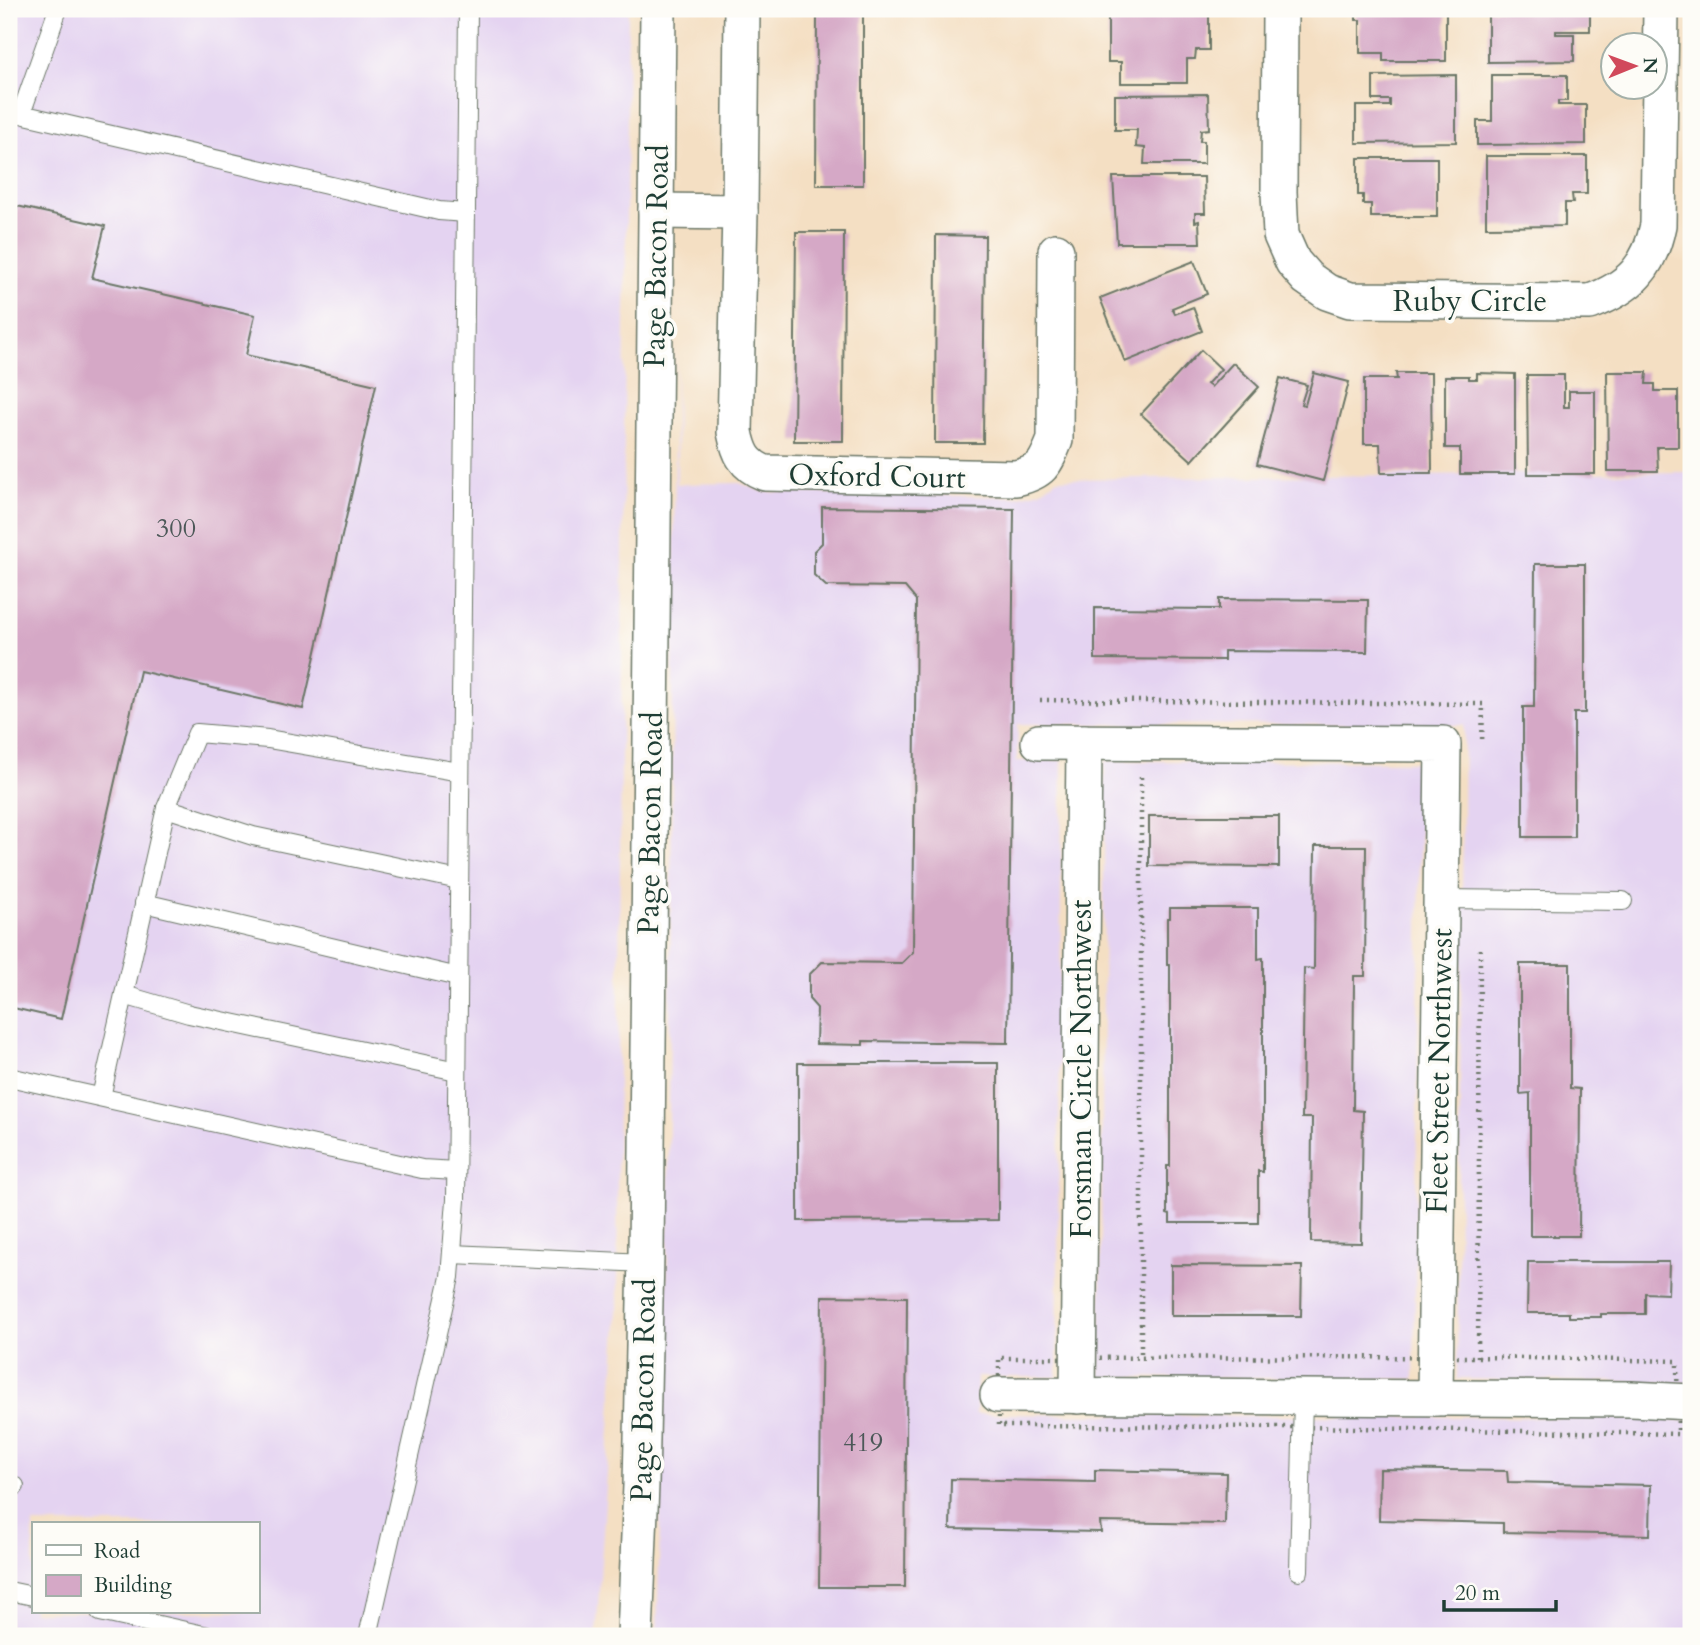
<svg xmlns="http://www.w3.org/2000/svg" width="1700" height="1645" viewBox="0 0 1700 1645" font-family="Cardo,serif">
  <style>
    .built { fill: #e4d3f1; fill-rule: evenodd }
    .building { fill: #d5a8c6 }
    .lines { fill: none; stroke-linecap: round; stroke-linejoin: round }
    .lane-casing { stroke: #6a7666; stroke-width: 20 }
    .street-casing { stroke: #6a7666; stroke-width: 38 }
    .path { stroke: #6a7666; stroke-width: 4.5; stroke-dasharray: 2 5; stroke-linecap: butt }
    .lane { stroke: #fff; stroke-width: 18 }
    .street { stroke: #fff; stroke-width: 35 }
    .labels { text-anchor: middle; stroke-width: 7; stroke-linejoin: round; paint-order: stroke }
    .number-label { font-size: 26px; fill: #4c5858 }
    .street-label { font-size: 30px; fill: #1f3d34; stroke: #fdfcf7 }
  </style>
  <rect width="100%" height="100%" fill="#fdfcf7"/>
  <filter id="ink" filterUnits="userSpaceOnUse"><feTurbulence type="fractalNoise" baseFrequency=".0143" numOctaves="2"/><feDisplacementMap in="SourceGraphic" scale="14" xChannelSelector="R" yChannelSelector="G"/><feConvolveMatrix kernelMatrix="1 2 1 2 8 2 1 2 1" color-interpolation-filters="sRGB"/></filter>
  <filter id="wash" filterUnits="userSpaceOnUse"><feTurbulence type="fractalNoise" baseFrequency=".00686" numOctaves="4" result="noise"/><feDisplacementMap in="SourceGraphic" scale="28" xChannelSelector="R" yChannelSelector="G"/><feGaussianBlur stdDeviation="1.57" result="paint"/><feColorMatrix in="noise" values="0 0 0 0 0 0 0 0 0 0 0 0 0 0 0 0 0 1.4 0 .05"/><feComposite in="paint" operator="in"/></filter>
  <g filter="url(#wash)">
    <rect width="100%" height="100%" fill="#f4dfc3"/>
    <g class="built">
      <path d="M9 9H628L617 1184 618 1310 596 1636H9ZM33 1524H257V1612H33Z"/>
      <path d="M676 337 677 484 739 483 764 492 1015 497 1041 491 1057 479 1691 472V1383L1457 1379 1464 725 1018 724 1017 761 1062 760 1057 1377H977L976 1414 1630 1418 1691 1421V1636H657L668 1244Z"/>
      <path d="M1105 761 1421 762 1414 1379 1100 1377Z"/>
    </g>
    <g id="blocks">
      <g class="building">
        <path d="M1356 9H1446V61H1383V53H1360V20H1356Z"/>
        <path d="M1488 9H1590V31H1556V34H1574V61L1488 62Z"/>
        <path d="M817 11H863V185H816Z"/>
        <path d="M1108 12H1209V50H1196L1195 59H1187V83H1121V62H1108Z"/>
        <path d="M1456 75V142L1356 143V106H1390V100H1373V76Z"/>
        <path d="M1492 75H1567V101H1558V105H1586V144L1477 145V121H1492Z"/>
        <path d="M1208 94 1209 129 1201 130 1200 141H1204V164H1144L1145 148 1136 147 1137 130H1115V95Z"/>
        <path d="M1486 156H1587V194H1572L1573 203H1565V226L1486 227Z"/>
        <path d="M1358 158H1437V217H1371V204H1363V195H1358Z"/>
        <path d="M1113 177H1204L1205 213H1195V222L1199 221 1200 243H1117Z"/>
        <path d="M17 206 105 226 92 278 255 315 246 355 376 385 303 709 140 671 61 1019 9 1007V243Z"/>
        <path d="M796 232H844L843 441H794Z"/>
        <path d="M936 235 985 236 983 443H935Z"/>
        <path d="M1194 261 1207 294 1172 308 1175 314 1193 307 1202 331 1125 362 1100 298Z"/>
        <path d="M1201 350 1221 369 1207 384 1211 387 1233 363 1259 387 1192 461 1141 414Z"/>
        <path d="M1607 372H1647L1646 384H1655V391H1678V447H1657L1658 471H1608Z"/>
        <path d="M1314 373 1349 382 1323 481 1257 464 1280 378 1307 385 1301 404 1305 405Z"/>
        <path d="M1396 373H1431L1432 473H1381L1380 444H1364V379H1397Z"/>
        <path d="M1477 373 1515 374V474H1460V448H1445V376H1469V379H1477Z"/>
        <path d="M1527 375H1564V407H1569V391H1595V474H1528Z"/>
        <path d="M822 507 1014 509 1008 1043 863 1041V1045L816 1044 817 1008 809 999V975L822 962 902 963 913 952 916 600 905 587 826 586 814 575V551L822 543Z"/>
        <path d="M1535 564H1585V713H1574V837H1523V707H1534Z"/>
        <path d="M1219 599 1368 600 1367 652 1224 651V660L1095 659V608L1219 609Z"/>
        <path d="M1149 816H1279V867L1149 866Z"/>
        <path d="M1315 846H1366L1365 976H1354L1353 1110 1363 1111 1361 1243 1311 1242 1312 1118H1302L1304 968 1314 969Z"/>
        <path d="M1170 908H1258V959L1263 958V1172L1258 1171V1223H1170V1215L1167 1214V1166H1170V965H1167V918H1170Z"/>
        <path d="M1520 964H1570V1088L1580 1089 1579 1236H1530V1093L1520 1094Z"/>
        <path d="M798 1063H998V1220L798 1221Z"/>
        <path d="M1528 1262H1669L1668 1294 1645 1293V1314H1601V1317H1569V1313H1527Z"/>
        <path d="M1171 1265 1302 1266 1301 1316H1171Z"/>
        <path d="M822 1296 907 1297 905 1587H819Z"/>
        <path d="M1380 1469 1507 1471 1508 1482 1651 1485 1650 1535 1503 1532V1523L1379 1520Z"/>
        <path d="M1095 1470 1226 1473 1225 1524 1100 1522 1101 1532 950 1529 951 1479 1095 1482Z"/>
      </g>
    </g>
  </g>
  <g filter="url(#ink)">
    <use href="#blocks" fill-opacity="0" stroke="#6a7666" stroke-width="2"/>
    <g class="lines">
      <defs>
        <g id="lane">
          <path d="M58 9 21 114 439 211 466 213"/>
          <path d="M166 808 253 836 459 880"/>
          <path d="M1441 899 1623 901"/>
          <path d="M144 903 458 977"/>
          <path d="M124 995 189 1014 457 1071"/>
          <path d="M9 1077 422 1169 456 1171"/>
          <path d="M101 1097 166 808 197 733 268 739 460 772"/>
          <path d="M452 1254 645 1263"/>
          <path d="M9 1484 15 1486"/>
          <path d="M1299 1571 1303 1397"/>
          <path d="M9 1591 33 1596"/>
          <path d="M100 1612 208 1636"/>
          <path d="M368 1636 450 1277 456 1200 468 9"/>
        </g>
        <g id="street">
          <path d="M1280 9 1279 192 1281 235 1293 262 1307 278 1327 292 1350 300 1590 302C1631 287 1650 266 1658 225L1661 9"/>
          <path d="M656 211 740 212 742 9"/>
          <path d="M740 212 735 432C739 452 744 465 765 473L1016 478C1042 472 1045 465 1055 440L1056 251"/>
          <path d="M1039 742 1443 744 1435 1398"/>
          <path d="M998 1395 1631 1399 1691 1402"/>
          <path d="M1078 1396 1084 742"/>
          <path d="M635 1636 641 1485 646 1255 658 9"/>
        </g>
      </defs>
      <use href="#lane" class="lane-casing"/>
      <use href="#street" class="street-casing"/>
      <g class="path">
        <path d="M1040 700 1483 704 1482 744"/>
        <path d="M1141 777V1358"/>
        <path d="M1478 1357 1677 1361 1678 1434 1302 1427 999 1426V1358Z"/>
        <path d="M1478 1357 1480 948"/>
      </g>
      <use href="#lane" class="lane"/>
      <use href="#street" class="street"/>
    </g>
  </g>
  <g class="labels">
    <g class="number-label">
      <text x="176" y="537">300</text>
      <text x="863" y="1451">419</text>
    </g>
    <g class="street-label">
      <text transform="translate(656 256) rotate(-89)" y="10">Page Bacon Road</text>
      <text x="1470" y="311">Ruby Circle</text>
      <text transform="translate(877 476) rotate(1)" y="10">Oxford Court</text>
      <text transform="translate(650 823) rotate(-89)" y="10">Page Bacon Road</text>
      <text transform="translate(1081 1069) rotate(-90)" y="10">Forsman Circle Northwest</text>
      <text transform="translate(1439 1071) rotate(-89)" y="10">Fleet Street Northwest</text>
      <text transform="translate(643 1390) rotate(-89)" y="10">Page Bacon Road</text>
    </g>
  </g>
  <rect width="1700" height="1645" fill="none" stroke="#fdfcf7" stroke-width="35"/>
  <rect x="32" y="1522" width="228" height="91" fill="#fdfcf7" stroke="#a4b0a9" stroke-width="2"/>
  <rect x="46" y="1545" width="35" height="10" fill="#ffffff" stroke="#a4b0a9" stroke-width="2"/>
  <text x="94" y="1558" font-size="21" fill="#1f3d34">Road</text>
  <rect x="46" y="1575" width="35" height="21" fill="#d5a8c6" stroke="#a4b0a9" stroke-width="2"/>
  <text x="94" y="1592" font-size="21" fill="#1f3d34">Building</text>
  <g transform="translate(1634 66) rotate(89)"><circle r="33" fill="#fdfcf7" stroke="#a4b0a9" stroke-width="2"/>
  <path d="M0-5L12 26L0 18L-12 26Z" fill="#d1495b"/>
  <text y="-10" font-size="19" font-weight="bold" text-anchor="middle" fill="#1f3d34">N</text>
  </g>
  <path d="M1444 1600v10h112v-10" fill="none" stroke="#1f3d34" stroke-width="3.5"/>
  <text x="1455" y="1600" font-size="21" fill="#1f3d34" stroke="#fdfcf7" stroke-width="5" paint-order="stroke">20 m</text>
</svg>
